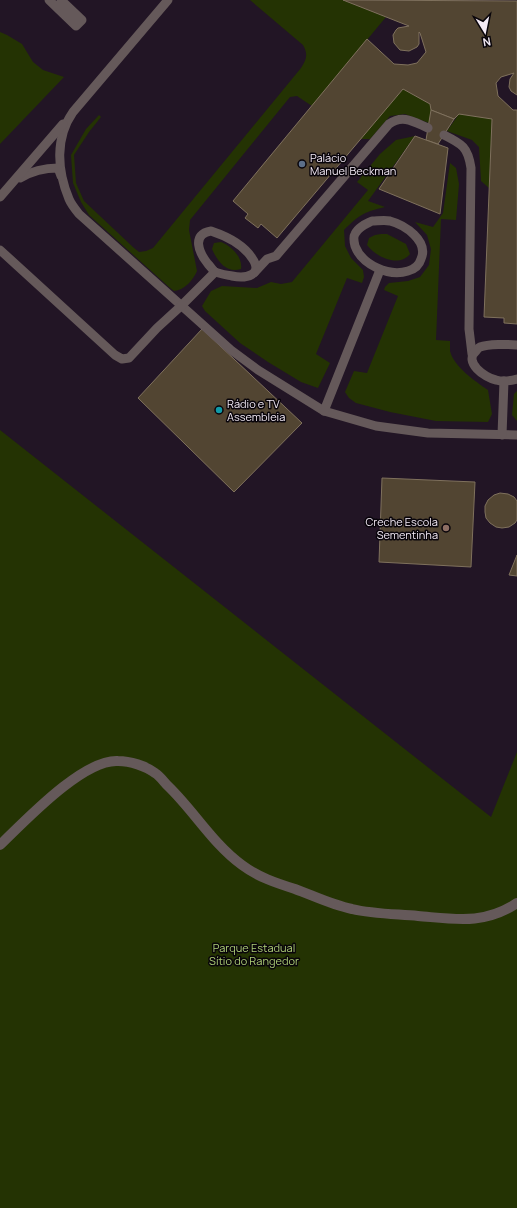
<svg xmlns="http://www.w3.org/2000/svg" width="517" height="1208" viewBox="0 0 517 1208" font-family="Manrope,sans-serif">
  <style>
    .green { fill: #243303 }
    .building { fill: #524532; stroke: #7f715d }
    .lines { fill: none; stroke-linecap: round; stroke-linejoin: round }
    .lane { stroke: #65595a; stroke-width: 9 }
    .street { stroke: #65595a; stroke-width: 10 }
    .service-dot { fill: #5c6f8a; stroke: #08040a; stroke-width: 1.5 }
    .culture-dot { fill: #0f9aa8; stroke: #08040a; stroke-width: 1.5 }
    .education-dot { fill: #8d6e63; stroke: #08040a; stroke-width: 1.5 }
    .labels { text-anchor: middle; stroke-width: 3; stroke-linejoin: round; paint-order: stroke }
    .poi-label { font-size: 11px; fill: #f3eaf5; stroke: #08040a; text-anchor: start }
    .park-label { font-size: 11px; fill: #aecf77; stroke: #08040a }
  </style>
  <rect width="100%" height="100%" fill="#221525"/>
  <g class="green">
    <path d="M250 0H343L386 17 312 106 297 96 290 97 190 220 189 230 197 271C193 280 185 290 174 291L169 287 89 215 81 202 73 183 71 155 86 129 99 115 101 117 89 132 74 155 76 183 84 201 134 248 139 252 146 251 153 248 301 68C307 59 308 54 303 45Z"/>
    <path d="M0 32 7 35 22 44 33 62 43 70 64 77 0 144Z"/>
    <path d="M403 89 430 104 431 110 429 123 405 114 390 116 370 139H360Z"/>
    <path d="M459 114 492 119 489 188 481 181 479 147 472 140 447 131Z"/>
    <path d="M415 136 368 201 385 207C364 212 359 215 344 230L345 246 351 258 363 270 364 277 362 283 347 278 316 354 330 363 318 388 301 382 268 362 240 343 205 311 202 306 211 291 222 286 257 288 271 282 281 284 292 282 368 190 357 182 380 154 396 140Z"/>
    <path d="M450 163 456 168 459 184 456 220 441 219 436 340 450 341C450 344 450 348 450 351 454 367 475 381 488 390L492 414 488 422 436 421 390 412 356 403 349 398 345 392 354 371 367 373 398 296 384 290 385 287 389 283 408 281 420 277 429 265 431 249 427 235 415 222 433 227 443 213Z"/>
    <path d="M381 234H387L406 244 410 254C399 268 376 257 367 245L369 238 375 235Z"/>
    <path d="M221 242C231 246 243 257 241 269 227 274 217 261 212 249L214 243Z"/>
    <path d="M517 391V421L512 415 514 394Z"/>
    <path d="M0 430 491 817 517 752V1208H0Z"/>
  </g>
  <g class="building">
    <path d="M343 0 517 1V95L511 91 509 87 510 79 514 73 501 77 496 83 498 96 513 110H517V324L504 323V318L484 317 492 119 459 114 454 119 431 110 430 104 403 89 277 238 261 224 258 228 245 218 248 214 233 201 367 39 394 64 408 65 417 63 426 52 420 33 419 32V44L417 47 409 51 400 50 394 43 393 35 396 30 398 28 409 26Z"/>
    <path d="M431 110 454 119 438 144 426 140Z"/>
    <path d="M415 136 448 148 440 214 379 189Z"/>
    <path d="M202 329 302 423 234 492 138 398Z"/>
    <path d="M382 478 475 482 471 567 379 562Z"/>
    <path d="M500 493 508 494 514 497 517 501V520L515 523 509 527 502 528 496 527 490 523 486 518 485 512V506L488 500 494 495Z"/>
    <path d="M517 555V576L509 575Z"/>
  </g>
  <g class="lines">
    <g class="lane">
      <path d="M49 0 76 26 82 20 61 0"/>
      <path d="M168 0 73 112C55 138 57 170 69 199 71 204 75 209 79 214L231 350 258 370 324 411 376 426 428 433 517 435"/>
      <path d="M444 135C462 144 468 147 471 168L469 329 472 354"/>
      <path d="M20 178C32 171 44 168 58 168L61 176"/>
      <path d="M0 197 63 124"/>
      <path d="M372 221C377 221 385 220 390 221 405 225 429 241 421 259 419 266 415 269 408 271 389 277 362 265 355 246 354 242 353 237 355 234 358 227 366 224 372 221Z"/>
      <path d="M211 231C226 236 243 244 252 258 264 275 246 279 232 276 227 275 218 274 214 271 212 269 210 266 208 264 199 253 191 234 211 231Z"/>
      <path d="M0 250 115 355 122 359 129 358 157 328 181 306 215 272"/>
      <path d="M254 273 267 259 276 256 389 124C403 114 414 122 428 128"/>
      <path d="M517 345C509 344 488 344 480 347 478 348 477 350 476 351 463 362 485 378 496 380 503 382 510 381 517 379"/>
      <path d="M324 411 380 270"/>
      <path d="M502 435 504 381"/>
    </g>
    <path class="street" d="M0 845C25 821 83 759 118 761 130 761 146 766 155 773 160 776 164 782 168 786 194 811 213 844 242 865 258 877 276 883 295 889 314 896 332 905 352 909 373 914 396 914 418 916 455 919 484 925 517 903"/>
  </g>
  <circle class="service-dot" cx="302" cy="164" r="4"/>
  <circle class="culture-dot" cx="219" cy="410" r="4"/>
  <circle class="education-dot" cx="446" cy="528" r="4"/>
  <g class="labels">
    <g class="poi-label">
      <text x="310" y="162">Palácio<tspan x="310" dy="13">Manuel Beckman</tspan></text>
      <text x="227" y="408">Rádio e TV<tspan x="227" dy="13">Assembleia</tspan></text>
      <text x="438" y="526" text-anchor="end">Creche Escola<tspan x="438" dy="13">Sementinha</tspan></text>
    </g>
    <g class="park-label">
      <text x="254" y="952">Parque Estadual<tspan x="254" dy="13">Sítio do Rangedor</tspan></text>
    </g>
  </g>
  <g transform="translate(485 32) rotate(170)" stroke="#08040a" stroke-width="3" paint-order="stroke">
  <path d="M0-3L7 15L0 10L-7 15Z" fill="#f3eaf5"/>
  <text y="-6" font-size="11" font-weight="bold" text-anchor="middle" fill="#f3eaf5">N</text>
  </g>
</svg>
